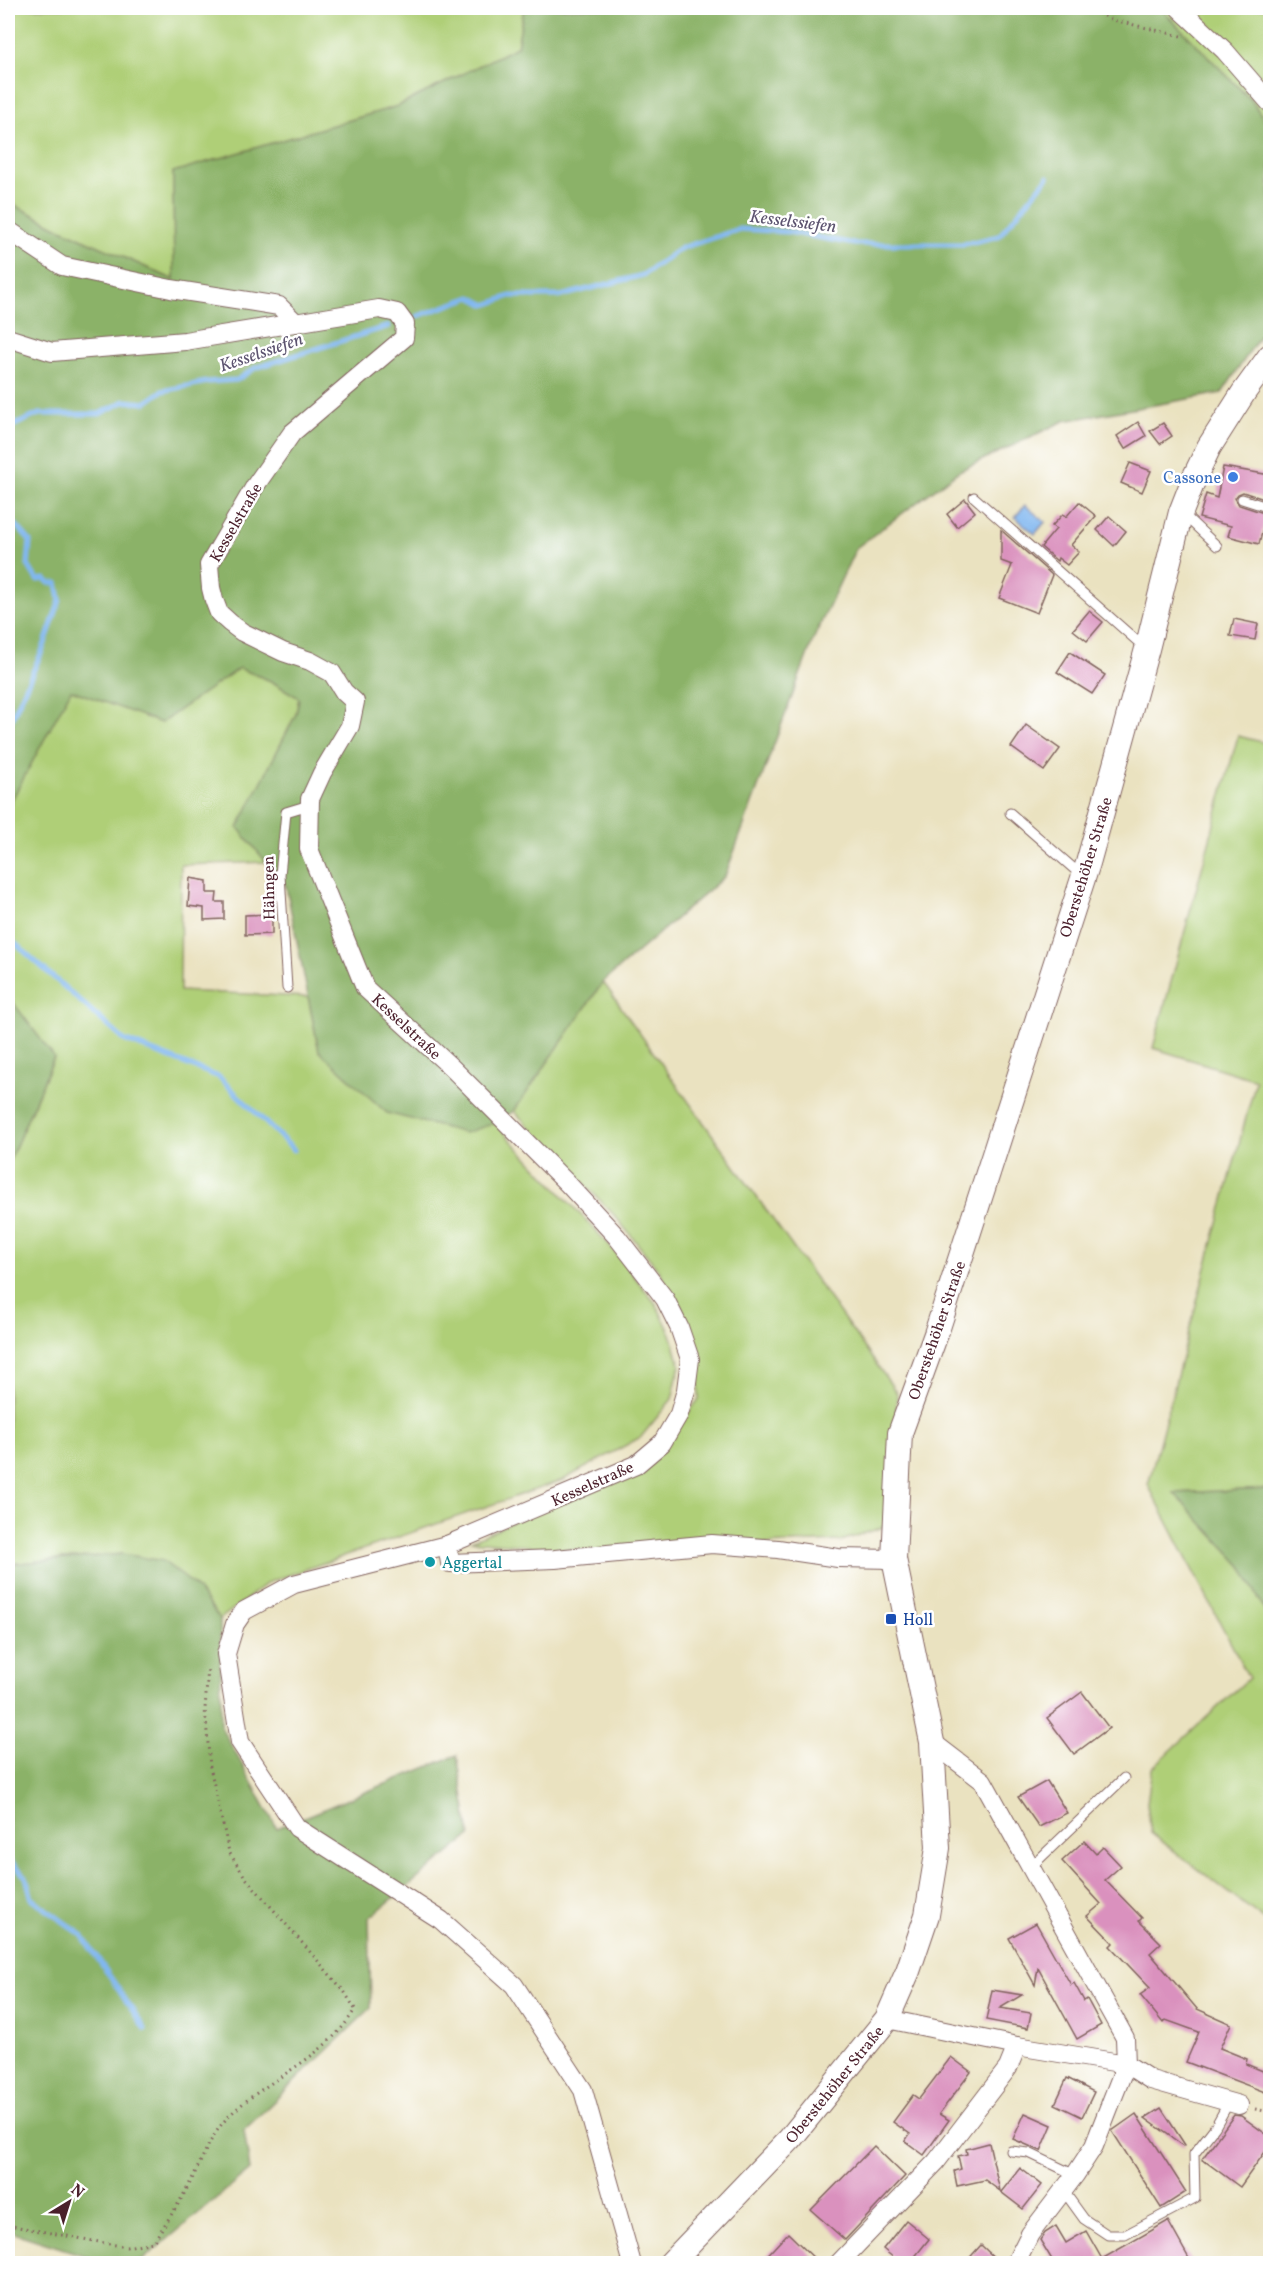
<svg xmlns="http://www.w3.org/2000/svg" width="1278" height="2271" viewBox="0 0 1278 2271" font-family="Vollkorn,serif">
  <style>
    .green { fill: #afcf77; stroke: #7c7751; stroke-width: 1.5 }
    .forest { fill: #8bb268; stroke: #6a684a; stroke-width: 1.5 }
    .water { fill: #81b7f0; stroke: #666b8e; stroke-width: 1.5 }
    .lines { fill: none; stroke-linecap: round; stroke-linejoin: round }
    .stream { stroke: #81b7f0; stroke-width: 5 }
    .building { fill: #da91be }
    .service-casing { stroke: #82635f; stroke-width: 11 }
    .minor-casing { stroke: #82635f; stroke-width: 20 }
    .tertiary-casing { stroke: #82635f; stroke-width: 26 }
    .path { stroke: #82635f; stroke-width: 3; stroke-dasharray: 1.5 4.5; stroke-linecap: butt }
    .service { stroke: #fff; stroke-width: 9 }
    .minor { stroke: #fff; stroke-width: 18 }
    .tertiary { stroke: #fff; stroke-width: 24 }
    .shop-dot { fill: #3f7fe0; stroke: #fff; stroke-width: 2 }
    .culture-dot { fill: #0f9aa8; stroke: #fff; stroke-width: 2 }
    .transit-dot { fill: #1a4fb4; stroke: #fff; stroke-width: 2 }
    .labels { text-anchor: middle; stroke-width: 5; stroke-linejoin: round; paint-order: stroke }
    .shop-label { font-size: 16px; fill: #366cbe; stroke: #fff; text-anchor: end }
    .street-label { font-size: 16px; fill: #4a1f2b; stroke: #fff }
    .culture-label { font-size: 16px; fill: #0d838f; stroke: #fff; text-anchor: start }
    .transit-label { font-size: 16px; fill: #164399; stroke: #fff; text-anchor: start }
    .water-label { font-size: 18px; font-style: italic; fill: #5d5470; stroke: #fff }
  </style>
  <rect width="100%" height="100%" fill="#fff"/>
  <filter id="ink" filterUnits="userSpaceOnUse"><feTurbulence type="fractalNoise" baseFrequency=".0167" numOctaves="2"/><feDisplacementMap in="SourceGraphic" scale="12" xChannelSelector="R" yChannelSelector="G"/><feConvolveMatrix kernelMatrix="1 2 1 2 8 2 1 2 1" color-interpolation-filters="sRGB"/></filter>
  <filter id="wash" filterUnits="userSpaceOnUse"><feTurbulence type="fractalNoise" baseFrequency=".008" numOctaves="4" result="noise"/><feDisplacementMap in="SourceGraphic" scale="24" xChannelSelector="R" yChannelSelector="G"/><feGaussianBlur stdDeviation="1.35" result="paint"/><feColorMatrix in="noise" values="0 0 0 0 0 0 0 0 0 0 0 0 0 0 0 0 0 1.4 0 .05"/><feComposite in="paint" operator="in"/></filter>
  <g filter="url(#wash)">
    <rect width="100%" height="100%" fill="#eae2c0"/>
    <g class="green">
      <path d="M8 8H524L517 47 398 106 173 172 174 280 61 229 8 202Z"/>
      <path d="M1160 8H1270V128L1251 100Z"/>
      <path d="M239 668 271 681 299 698 296 714 239 828 267 862 181 865 180 991 308 997 319 1051 495 1123 611 1247 656 1304 671 1334 680 1365 672 1399 641 1437 563 1480 269 1582 220 1619 194 1585 122 1554 8 1564V1164L54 1058 12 1002 8 1000V807L71 689 161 723Z"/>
      <path d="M1238 736 1270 744V1489L1175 1493 1242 1566 1270 1621V1924L1151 1833 1147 1803 1152 1768 1249 1678 1148 1485 1256 1080 1153 1048Z"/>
      <path d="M603 982 897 1393 890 1525 841 1541 587 1551 471 1541 655 1456 699 1399 698 1353 681 1307 658 1269 614 1215 514 1111Z"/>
    </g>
    <g class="forest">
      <path d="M524 8H1160L1251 100 1270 128V321L1222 393 1064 421 959 471 856 548 813 640 725 876 603 982 514 1111 495 1123 465 1133 387 1113 319 1051 286 886 238 828 296 714 299 698 271 681 239 668 161 723 71 690 8 807V202L61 229 174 280 173 172 398 106 517 47Z"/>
      <path d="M8 1000 12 1001 54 1057 8 1164Z"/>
      <path d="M1270 1489V1621L1242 1566 1174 1493Z"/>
      <path d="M123 1554 163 1561 194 1585 220 1619 221 1727 277 1828 457 1755 470 1836 369 1918 371 2008 244 2130 250 2170 139 2263H108L8 2231V1564Z"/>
    </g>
    <path class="water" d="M1025 505 1045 522 1035 534 1015 517Z"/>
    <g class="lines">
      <g class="stream">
        <path d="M418 316 471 297 486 305 510 296H561L643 275 681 248 740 229 788 232 855 244H964L999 236 1048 177"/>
        <path d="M8 428 39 414H99L125 401 145 403 162 391 207 382 237 380 255 368 389 326"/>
        <path d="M8 522 16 525 30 541 28 565 37 580 45 579 49 583H57L60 600 43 649 8 727"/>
        <path d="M8 937 124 1040 219 1077 294 1150"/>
        <path d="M8 1859 26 1877 32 1899 82 1935 145 2029"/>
      </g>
    </g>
    <g id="blocks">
      <g class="building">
        <path d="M1138 422 1146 436 1125 449 1117 436Z"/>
        <path d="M1163 423 1172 436 1160 444 1150 431Z"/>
        <path d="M1130 463 1151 471 1142 492 1121 483Z"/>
        <path d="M1223 467 1270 475V501L1243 492 1238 494 1235 498 1239 505 1267 514 1259 544 1228 536 1231 526 1199 518 1206 494 1217 498Z"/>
        <path d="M965 499 975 512 957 527 947 514Z"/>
        <path d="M1079 502 1096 516 1071 545 1079 552 1067 565 1058 558 1057 561 1041 547 1056 529 1052 526 1063 514 1066 517Z"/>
        <path d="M1109 516 1126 531 1114 546 1097 530Z"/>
        <path d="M1001 530 1052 575 1037 613 999 598 1012 565 1001 561Z"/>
        <path d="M1089 611 1103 622 1087 641 1073 630Z"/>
        <path d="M1234 619 1258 624 1255 640 1230 636Z"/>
        <path d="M1070 652 1105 675 1092 694 1057 672Z"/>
        <path d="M1026 725 1060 749 1044 771 1011 747Z"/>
        <path d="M190 878 207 881V893H217L216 902H224V919L204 920V908L188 906Z"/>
        <path d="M272 914V934L245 935V915Z"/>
        <path d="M1082 1692 1109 1728 1074 1754 1047 1718Z"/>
        <path d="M1047 1781 1067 1813 1039 1827 1018 1797Z"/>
        <path d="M1084 1841 1096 1854 1103 1847 1121 1866 1105 1880 1142 1918 1139 1921 1161 1943 1150 1953 1197 2009 1231 2024 1220 2048 1247 2059 1246 2064 1270 2074V2094L1186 2062 1199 2032 1166 2020 1163 2023 1140 1995 1150 1988 1110 1946 1113 1943 1087 1916 1101 1904 1062 1861Z"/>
        <path d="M1036 1923 1071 1985 1074 1983 1084 2001 1087 1999 1101 2025 1077 2039 1038 1968 1035 1985 1009 1938Z"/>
        <path d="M992 1990 1022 1995 1000 2008 1031 2013 1028 2028 986 2020Z"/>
        <path d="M951 2057 971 2072 939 2114 949 2120 924 2155 905 2141 910 2134 893 2122 913 2095 919 2099Z"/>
        <path d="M1067 2078 1094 2092 1082 2117 1055 2104Z"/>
        <path d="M1161 2108 1185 2145 1184 2146 1145 2118Z"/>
        <path d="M1025 2113 1052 2125 1041 2151 1013 2139Z"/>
        <path d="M1136 2114 1186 2192 1161 2208 1112 2131Z"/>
        <path d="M1234 2115 1241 2116 1270 2137V2145L1240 2187 1202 2159Z"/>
        <path d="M989 2143 1000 2191 985 2180 957 2186 954 2171 961 2169 958 2156 967 2154 966 2149Z"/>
        <path d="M874 2146 905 2176 845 2240 811 2210Z"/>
        <path d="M1020 2168 1042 2185 1023 2209 1001 2192Z"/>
        <path d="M906 2220 929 2239 909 2264H901L883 2249Z"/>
        <path d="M1168 2221 1192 2264 1054 2263 1040 2240 1045 2233 1056 2226 1066 2243 1086 2231 1102 2259Z"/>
        <path d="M788 2233 820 2264H759Z"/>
        <path d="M981 2245 1001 2264H964Z"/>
      </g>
    </g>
  </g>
  <g filter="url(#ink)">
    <use href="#blocks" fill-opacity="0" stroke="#82635f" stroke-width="1.5"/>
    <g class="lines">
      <defs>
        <g id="service">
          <path d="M974 497 1145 648"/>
          <path d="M1242 499 1270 508"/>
          <path d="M1183 514 1217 546"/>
          <path d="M1010 813 1081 875"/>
          <path d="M287 988 280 875 286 812 309 805"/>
          <path d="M1031 1867 1124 1778"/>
          <path d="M1011 2151 1029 2153 1075 2175"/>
          <path d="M1063 2190 1084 2219 1108 2235H1125L1195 2198 1194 2154 1215 2127 1229 2102"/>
        </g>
        <g id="minor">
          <path d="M1179 8 1225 51 1270 103"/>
          <path d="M8 230 62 266 171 289 279 306 296 323"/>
          <path d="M8 338 52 352 185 341 379 309 397 313 405 324 404 338 292 433 255 486 209 565 211 588 214 600 219 613 230 623 242 632 283 652 310 661 332 673 344 692 355 702 350 726 322 773 310 799 309 849 365 988 452 1068 568 1184 617 1237 665 1299 679 1327 690 1359 686 1390 679 1414 662 1443 636 1465 447 1545 450 1563 555 1559 712 1544 778 1549 838 1558 894 1559"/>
          <path d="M447 1545 294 1584 244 1611 235 1624 226 1654 240 1742 297 1828 441 1920 514 1985 583 2090 632 2264"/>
          <path d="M887 2019 1017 2046 1126 2064 1125 2038 983 1781 932 1742"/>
          <path d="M838 2264 936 2162 1008 2068 1017 2046"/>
          <path d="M1015 2264 1030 2234 1075 2175 1094 2146 1126 2064 1151 2080 1239 2105"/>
        </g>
        <path id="tertiary" d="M670 2264 790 2139 887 2019 908 1971 927 1915 938 1848 932 1742 894 1559 900 1433 936 1334 1088 863 1147 649 1181 512 1195 476 1209 447 1244 392 1270 356"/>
      </defs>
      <use href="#service" class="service-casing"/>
      <use href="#minor" class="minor-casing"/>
      <use href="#tertiary" class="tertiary-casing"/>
      <g class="path">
        <path d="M1088 8 1113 20 1181 36"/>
        <path d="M1255 2109 1270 2112"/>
        <path d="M8 2225 126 2247 153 2242C166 2223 179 2204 190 2183 203 2158 211 2133 232 2113 270 2077 328 2057 355 2009L344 1991 245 1877 229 1852 210 1767 205 1709 208 1667"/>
      </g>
      <use href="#service" class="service"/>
      <use href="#minor" class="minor"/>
      <use href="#tertiary" class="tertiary"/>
    </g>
  </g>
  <circle class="shop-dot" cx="1233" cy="477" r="6"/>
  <circle class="culture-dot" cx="430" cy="1562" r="6"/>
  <rect class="transit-dot" x="885" y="1613" width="12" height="12" rx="3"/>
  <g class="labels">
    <g class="shop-label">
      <text x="1221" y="483">Cassone</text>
    </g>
    <g class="street-label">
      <text transform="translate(235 522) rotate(-60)" y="6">Kesselstraße</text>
      <text transform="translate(1085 867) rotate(-73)" y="6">Oberstehöher Straße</text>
      <text transform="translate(268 888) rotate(-91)" y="6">Hähngen</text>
      <text transform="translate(407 1026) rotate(43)" y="6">Kesselstraße</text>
      <text transform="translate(936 1330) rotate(-71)" y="6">Oberstehöher Straße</text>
      <text transform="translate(592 1483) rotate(-24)" y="6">Kesselstraße</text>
      <text transform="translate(834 2084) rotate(-51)" y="6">Oberstehöher Straße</text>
    </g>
    <g class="culture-label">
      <text x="442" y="1568">Aggertal</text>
    </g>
    <g class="transit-label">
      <text x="903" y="1625">Holl</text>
    </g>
    <g class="water-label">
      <text transform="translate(793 221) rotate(7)" y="6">Kesselssiefen</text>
      <text transform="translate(261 352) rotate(-19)" y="6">Kesselssiefen</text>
    </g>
  </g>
  <rect width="1278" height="2271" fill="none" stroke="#fff" stroke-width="30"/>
  <g transform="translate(69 2202) rotate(38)" stroke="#ffffff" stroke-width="4.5" paint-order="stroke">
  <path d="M0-4.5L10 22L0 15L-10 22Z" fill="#4a1f2b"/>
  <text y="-9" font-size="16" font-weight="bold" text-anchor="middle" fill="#4a1f2b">N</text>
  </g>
</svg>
